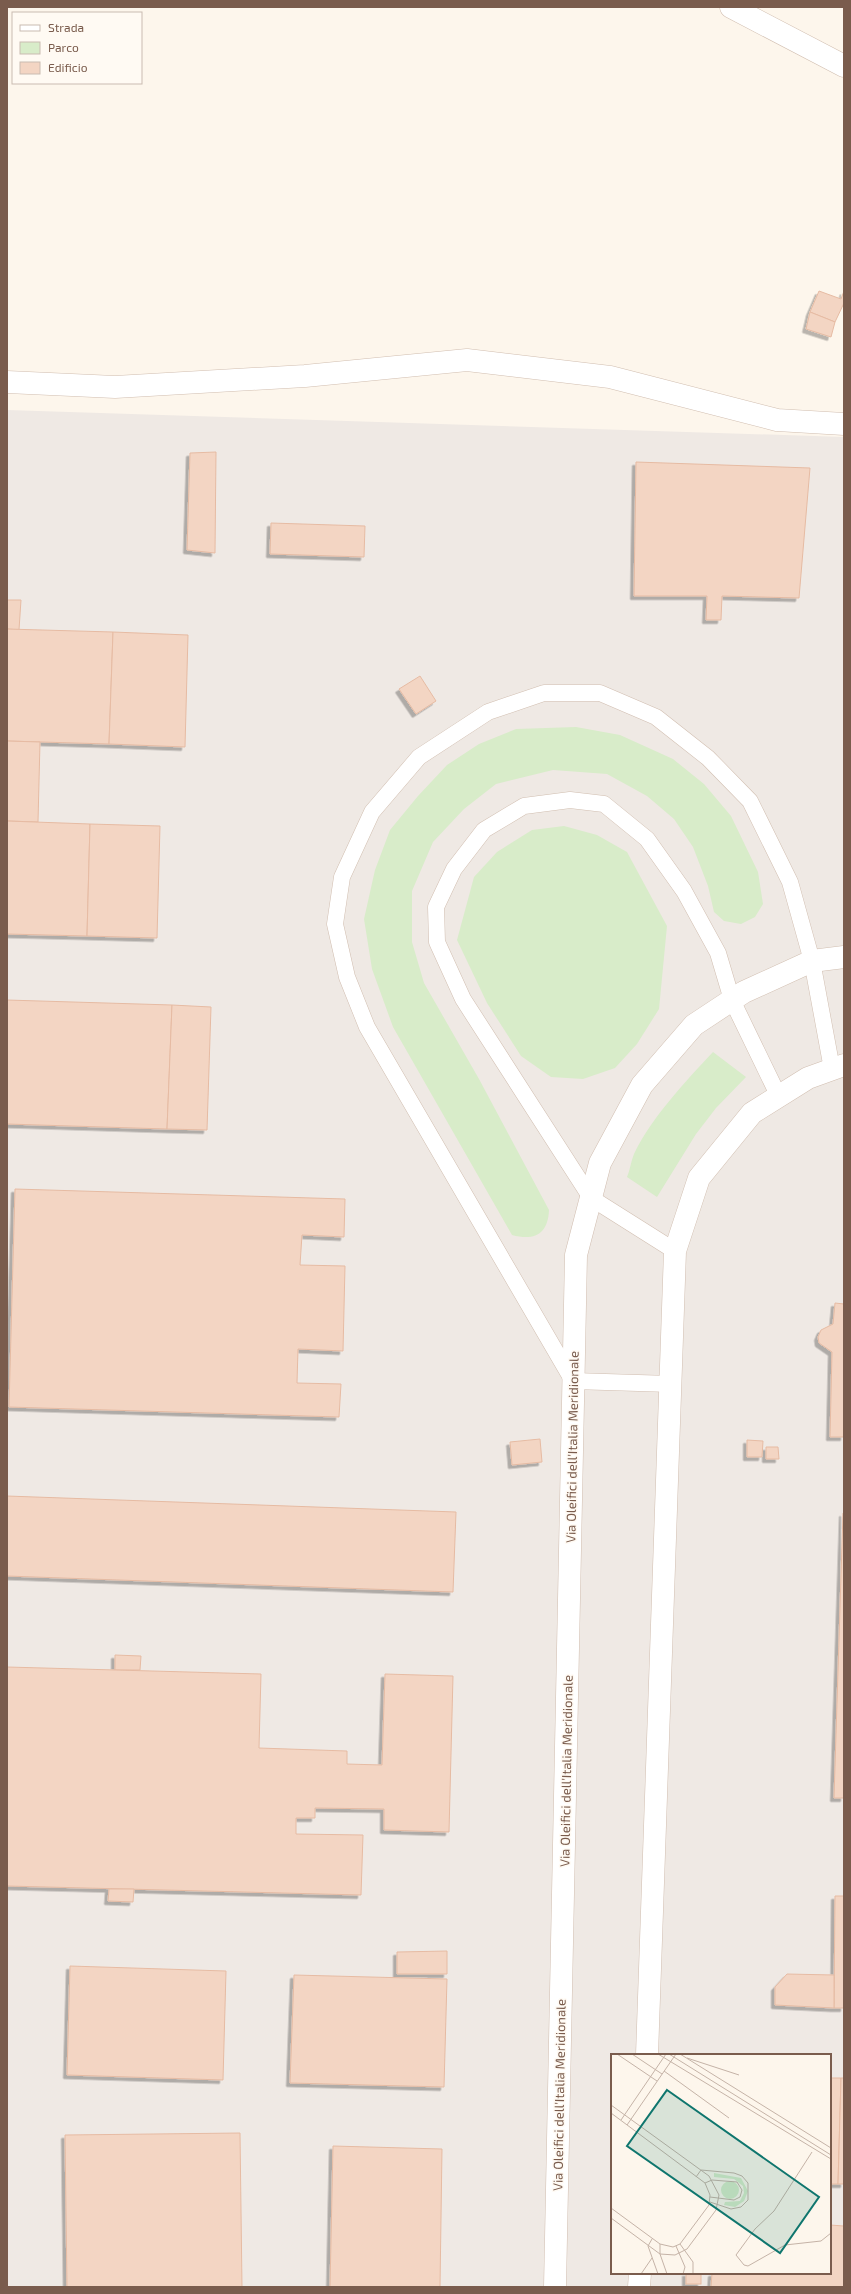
<svg xmlns="http://www.w3.org/2000/svg" width="851" height="2294" viewBox="0 0 851 2294" font-family="'Exo 2',sans-serif">
  <style>
    .industrial { fill: #efe9e4; fill-rule: evenodd }
    .green { fill: #d8ecc9 }
    .building { fill: #f3d5c3; stroke: #e6bba3; filter: url(#shadow) }
    .lines { fill: none; stroke-linecap: round; stroke-linejoin: round }
    .lane-casing { stroke: #d1beb0; stroke-width: 17 }
    .street-casing { stroke: #d1beb0; stroke-width: 23 }
    .lane { stroke: #fff; stroke-width: 16 }
    .street { stroke: #fff; stroke-width: 22 }
    .labels { text-anchor: middle; stroke-width: 3; stroke-linejoin: round; paint-order: stroke }
    .street-label { font-size: 13px; fill: #7a5c4d; stroke: #fffaf3 }
    .inset-road { fill: none; stroke: #c5b3a7; stroke-width: 1 }
    .view { fill: #0f766e; fill-opacity: 0.15; stroke: #0f766e; stroke-width: 2 }
    .inset-edge { fill: none; stroke: #7a5c4d; stroke-width: 2 }
  </style>
  <defs>
    <filter id="shadow"><feDropShadow dx="-3.5" dy="3.5" stdDeviation="0" flood-color="#0004"/></filter>
  </defs>
  <rect width="100%" height="100%" fill="#fdf6ec"/>
  <path class="industrial" d="M7 410 844 437V2287H7ZM612 2055H830V2273H612Z"/>
  <g class="green">
    <path d="M576 727 620 735 673 759 704 784 731 816 758 872 763 904 755 917 741 924 724 921 714 912 708 886 693 847 674 819 647 796 607 774 553 770 496 784 464 809 433 842 412 891V942L424 983 479 1079 549 1210C548 1234 535 1241 512 1235L393 1027 372 969 364 919 375 870 390 830 418 796 447 765 479 744 516 729Z"/>
    <path d="M564 826 597 835 627 852 667 926 659 1009 637 1044 615 1068 583 1079 551 1077 521 1056 487 1003 457 940 474 877 497 852 532 830Z"/>
    <path d="M713 1052 746 1077 716 1108 696 1134 657 1197 627 1177C630 1170 631 1161 634 1154 651 1118 686 1081 713 1052Z"/>
  </g>
  <g class="building">
    <path d="M819 291 841 299 844 291V303L835 322 810 312Z"/>
    <path d="M810 312 835 322 831 337 806 329Z"/>
    <path d="M216 452 215 553 187 550 190 453Z"/>
    <path d="M636 462 810 468 799 598 722 596 721 620H706L707 596H634Z"/>
    <path d="M271 523 365 526 364 557 270 554Z"/>
    <path d="M7 600H21L19 630 7 629Z"/>
    <path d="M7 629 113 632 109 744 7 741Z"/>
    <path d="M113 632 188 635 185 747 109 744Z"/>
    <path d="M420 676 436 701 416 714 399 689Z"/>
    <path d="M7 741 40 742 38 822 7 821Z"/>
    <path d="M7 821 90 824 87 936 7 934Z"/>
    <path d="M90 824 160 826 157 938 87 936Z"/>
    <path d="M7 1000 172 1005 167 1129 7 1124Z"/>
    <path d="M172 1005 211 1007 207 1130 167 1129Z"/>
    <path d="M15 1189 345 1199 344 1237 302 1235 300 1265 345 1266 343 1351 298 1349 297 1383 341 1384 339 1417 9 1407Z"/>
    <path d="M835 1303 844 1304V1437H830L832 1352 819 1343 818 1337 821 1330 833 1324Z"/>
    <path d="M540 1439 542 1462 512 1465 510 1442Z"/>
    <path d="M747 1440 763 1441 762 1457H747Z"/>
    <path d="M766 1447H778L779 1459H766Z"/>
    <path d="M7 1496 456 1512 453 1592 7 1576Z"/>
    <path d="M843 1513H844V1798H834Z"/>
    <path d="M115 1655 141 1656 140 1670H115Z"/>
    <path d="M7 1667 261 1674 259 1748 347 1751V1764L382 1765 385 1674 453 1676 449 1832 384 1830V1809L315 1808V1818H296V1834L363 1835 361 1895 7 1886Z"/>
    <path d="M109 1889H134L133 1902 108 1901Z"/>
    <path d="M835 1896H844V2008H834Z"/>
    <path d="M447 1951V1974H397V1952Z"/>
    <path d="M70 1966 226 1971 223 2080 67 2075Z"/>
    <path d="M787 1974 834 1975V2008L775 2005V1987Z"/>
    <path d="M294 1975 447 1979 444 2087 290 2083Z"/>
    <path d="M830 2078H841L838 2184H830Z"/>
    <path d="M841 2078H844V2184H838Z"/>
    <path d="M240 2133 242 2287H67L65 2135Z"/>
    <path d="M333 2146 442 2149 440 2287H330Z"/>
    <path d="M830 2225 844 2226V2287H711L712 2273H830Z"/>
    <rect x="686" y="2273" width="15" height="11"/>
  </g>
  <g class="lines">
    <defs>
      <g id="lane">
        <path d="M675 1251 591 1198 463 999 437 942 436 907 454 869 484 830 524 806 570 800 604 804 647 839 684 891 718 953 732 1000 779 1097"/>
        <path d="M671 1384 573 1381 367 1027 347 977 335 924 342 877 372 812 419 757 488 712 544 693H600L656 717 708 758 750 801 790 882 812 961 832 1069"/>
      </g>
      <g id="street">
        <path d="M731 7 844 66"/>
        <path d="M7 382 115 387 305 376 467 360 610 377 777 420 844 424"/>
        <path d="M647 2055 675 1251 699 1178 752 1113 808 1078 844 1065"/>
        <path d="M555 2287 576 1255 600 1163 642 1085 694 1025 744 992 812 961 844 957"/>
        <path d="M639 2287 640 2273"/>
      </g>
    </defs>
    <use href="#lane" class="lane-casing"/>
    <use href="#street" class="street-casing"/>
    <use href="#lane" class="lane"/>
    <use href="#street" class="street"/>
  </g>
  <g class="labels">
    <g class="street-label">
      <text transform="translate(572 1447) rotate(-89)" y="5">Via Oleifici dell'Italia Meridionale</text>
      <text transform="translate(566 1771) rotate(-89)" y="5">Via Oleifici dell'Italia Meridionale</text>
      <text transform="translate(559 2095) rotate(-89)" y="5">Via Oleifici dell'Italia Meridionale</text>
    </g>
  </g>
  <g transform="translate(611 2054)">
    <rect width="220" height="220" fill="#fdf6ec"/>
    <path d="M103 119 130 124 137 137 133 147 124 153 113 151 114 148 129 147 133 139 132 132 123 125 103 123ZM110 136a9 9 0 1 1 18 0a9 9 0 1 1-18 0Z" fill="#d8ecc9"/>
    <path class="inset-road" d="M6 0 46 27M21 0 51 20M47 0 220 105M58 0 220 101M69 0 220 94M76 4 128 21M53 17 118 64M0 51 98 122 108 141 105 156 76 195 64 201 49 200 0 164M0 59 94 129 99 141 98 151 69 190 62 193 49 190 0 154M10 66 55 0M16 71 65 0M201 98 163 157 144 175 125 201 133 211 137 212 174 191 210 187 220 179M85 123 90 116 123 119 131 122 137 129V146L130 153 120 155 99 148M94 129 101 126 126 128 131 136 129 143 123 146 99 143M41 185 37 192 47 220M49 190V200L56 220M69 190 82 208V220M65 192 74 213 72 220M30 220 41 204"/>
    <path class="view" d="M56 36 208 143 169 199 16 92Z"/>
    <rect width="220" height="220" class="inset-edge"/>
  </g>
  <rect width="851" height="2294" fill="none" stroke="#7a5c4d" stroke-width="16"/>
  <rect x="12" y="12" width="130" height="72" fill="#fffaf3" stroke="#cabbb1"/>
  <rect x="20" y="25" width="20" height="6" fill="#ffffff" stroke="#cabbb1"/>
  <text x="48" y="32" font-size="12" fill="#7a5c4d">Strada</text>
  <rect x="20" y="42" width="20" height="12" fill="#d8ecc9" stroke="#cabbb1"/>
  <text x="48" y="52" font-size="12" fill="#7a5c4d">Parco</text>
  <rect x="20" y="62" width="20" height="12" fill="#f3d5c3" stroke="#cabbb1"/>
  <text x="48" y="72" font-size="12" fill="#7a5c4d">Edificio</text>
</svg>
